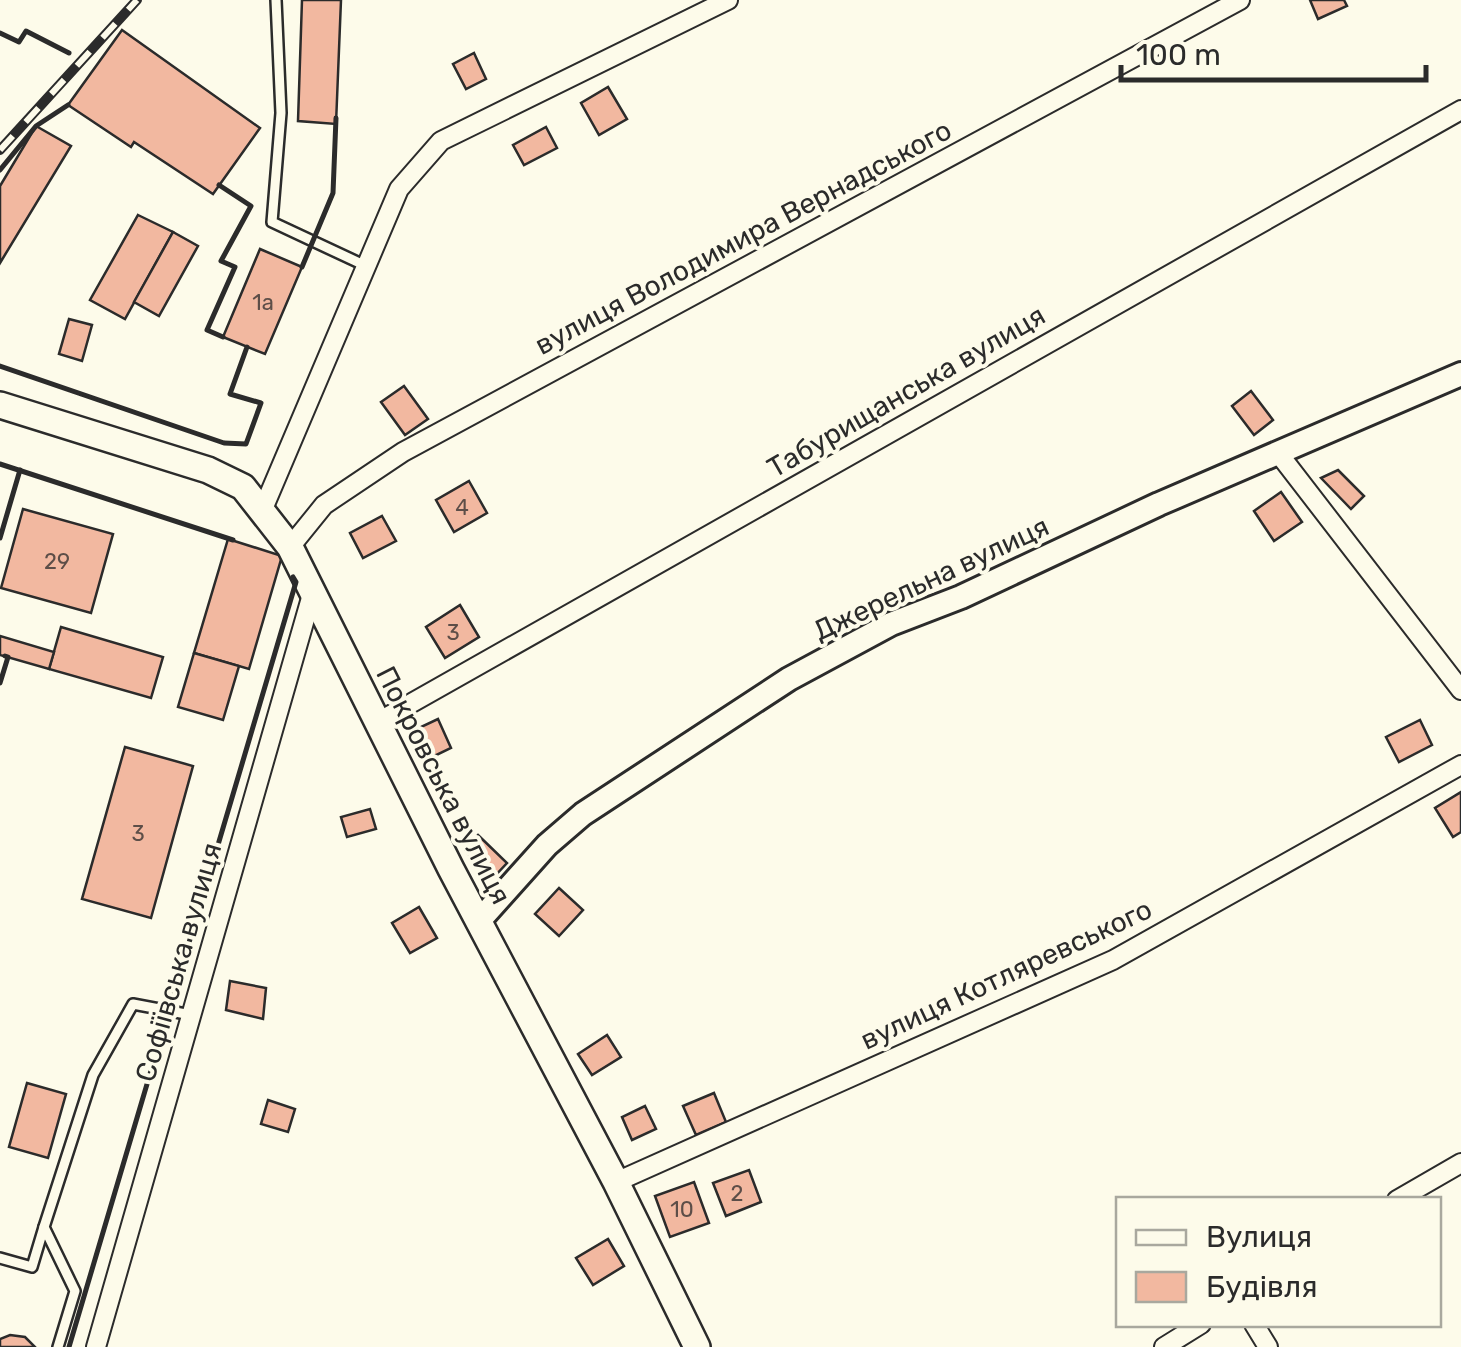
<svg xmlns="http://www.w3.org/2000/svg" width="1461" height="1347" viewBox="0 0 1461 1347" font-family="Rubik,sans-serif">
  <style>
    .building { fill: #f2b8a0; stroke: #2b2b2b; stroke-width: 2.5 }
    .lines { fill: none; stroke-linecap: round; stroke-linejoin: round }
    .service-casing { stroke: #2b2b2b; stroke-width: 14 }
    .minor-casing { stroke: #2b2b2b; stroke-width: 22 }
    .tertiary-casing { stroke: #2b2b2b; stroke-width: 28 }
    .secondary-casing { stroke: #2b2b2b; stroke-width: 30 }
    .service { stroke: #fdfbea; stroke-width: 9 }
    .minor { stroke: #fdfbea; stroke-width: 18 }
    .tertiary { stroke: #fdfbea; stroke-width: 22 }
    .secondary { stroke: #fdfbea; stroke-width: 25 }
    .rail-casing { stroke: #2b2b2b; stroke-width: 10 }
    .rail { stroke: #fdfbea; stroke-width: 6; stroke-dasharray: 19; stroke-linecap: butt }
    .wall { stroke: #2b2b2b; stroke-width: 5 }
    .labels { text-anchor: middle; stroke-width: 8; stroke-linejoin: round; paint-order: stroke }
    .number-label { font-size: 22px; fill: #5d4e48 }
    .street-label { font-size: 28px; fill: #2b2b2b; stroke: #fdfbea }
  </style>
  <rect width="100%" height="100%" fill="#fdfbea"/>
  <g class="building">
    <path d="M302 0H341L336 124 298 121Z"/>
    <path d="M1310 0H1344L1347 6 1318 19Z"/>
    <path d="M122 30 260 128 213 194 134 142 131 147 68 105Z"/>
    <path d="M474 53 486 79 466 89 453 64Z"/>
    <path d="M608 87 627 119 599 135 581 103Z"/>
    <path d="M36 126 71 146 0 263V186Z"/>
    <path d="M546 127 557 148 524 165 513 145Z"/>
    <path d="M138 215 173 232 125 319 90 300Z"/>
    <path d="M173 232 198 246 159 316 134 302Z"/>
    <path d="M260 249 302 267 265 354 223 337Z"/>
    <path d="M69 319 92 325 82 361 59 354Z"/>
    <path d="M404 386 428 419 405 435 381 402Z"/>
    <path d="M1251 391 1273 420 1254 435 1232 406Z"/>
    <path d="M1338 470 1364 496 1351 509 1321 478Z"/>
    <path d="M469 481 487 513 454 532 436 500Z"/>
    <path d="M1281 492 1302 522 1274 541 1254 511Z"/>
    <path d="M23 509 113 534 91 613 1 588Z"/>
    <path d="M382 516 396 541 363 558 350 533Z"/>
    <path d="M228 539 282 556 249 669 194 653Z"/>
    <path d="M460 605 479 637 445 658 426 627Z"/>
    <path d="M61 627 163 657 151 698 49 669Z"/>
    <path d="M0 636 54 652 49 669 0 655Z"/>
    <path d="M194 653 239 666 223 720 178 707Z"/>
    <path d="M438 719 451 748 422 762 408 733Z"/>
    <path d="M1420 720 1432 745 1399 762 1386 737Z"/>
    <path d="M125 747 193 766 151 918 82 899Z"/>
    <path d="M1461 792V832L1453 837 1435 808Z"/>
    <path d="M370 809 376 829 347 837 341 817Z"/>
    <path d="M478 835 507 863 493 878 464 850Z"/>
    <path d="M559 888 583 910 559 936 535 914Z"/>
    <path d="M419 907 437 938 410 953 392 923Z"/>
    <path d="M230 981 266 988 263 1019 226 1010Z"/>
    <path d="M607 1035 621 1057 592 1075 578 1054Z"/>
    <path d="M27 1083 66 1094 48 1158 9 1147Z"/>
    <path d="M714 1093 726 1122 696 1135 683 1106Z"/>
    <path d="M268 1100 295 1109 288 1132 261 1124Z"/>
    <path d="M645 1106 656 1129 632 1140 622 1117Z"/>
    <path d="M749 1170 761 1202 726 1216 713 1183Z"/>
    <path d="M694 1182 709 1223 670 1237 655 1196Z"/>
    <path d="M608 1239 624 1266 593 1285 576 1258Z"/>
    <path d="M10 1335 25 1337 35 1347H0V1339Z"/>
  </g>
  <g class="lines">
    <defs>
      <g id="service">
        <path d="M276 0 281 113 272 222 366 266"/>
        <path d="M0 1258 32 1267 44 1227"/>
        <path d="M58 1347 75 1291 44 1227 93 1075 133 1004 191 1015"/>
      </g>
      <g id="minor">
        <path d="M1279 454 1461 690"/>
        <path d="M263 509 399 189 441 141 728 0"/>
        <path d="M290 547 324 505 403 452 1240 0"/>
        <path d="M378 722 1461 110"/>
        <path d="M616 1182 1113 960 1461 765"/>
        <path d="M1397 1200 1461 1163"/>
        <path d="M1254 1324 1268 1347"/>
        <path d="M96 1347 313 591"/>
        <path d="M1164 1347 1201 1324"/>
      </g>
      <path id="tertiary" d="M479 921 547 845 583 814 789 679 891 624 961 597 1159 504 1461 374"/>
      <path id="secondary" d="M0 405 208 470 243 487 290 547 451 869 616 1182 697 1347"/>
    </defs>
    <use href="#service" class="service-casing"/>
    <use href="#minor" class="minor-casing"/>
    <use href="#tertiary" class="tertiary-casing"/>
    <use href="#secondary" class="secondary-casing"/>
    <use href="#service" class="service"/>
    <use href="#minor" class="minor"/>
    <use href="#tertiary" class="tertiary"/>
    <use href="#secondary" class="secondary"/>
    <defs>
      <path id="rail" d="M0 150 137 0"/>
    </defs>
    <use href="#rail" class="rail-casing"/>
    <use href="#rail" class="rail"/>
    <g class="wall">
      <path d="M0 33 19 42 26 31 69 53"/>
      <path d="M0 170 36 126 68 105"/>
      <path d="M219 185 251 206 221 261 235 267 207 330 223 337"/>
      <path d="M302 267 333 193 336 118"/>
      <path d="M0 366 224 443 246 444 261 403 230 394 247 347"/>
      <path d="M0 464 233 540"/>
      <path d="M0 538 20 470"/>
      <path d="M0 683 8 657 5 656"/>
      <path d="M69 1347 296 582 293 577"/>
    </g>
  </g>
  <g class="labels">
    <g class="number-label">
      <text x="263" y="310">1а</text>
      <text x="462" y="515">4</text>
      <text x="57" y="569">29</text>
      <text x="453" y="640">3</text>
      <text x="138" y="841">3</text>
      <text x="737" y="1201">2</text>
      <text x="682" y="1217">10</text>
    </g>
    <g class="street-label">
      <text transform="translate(743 237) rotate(-28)" y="10">вулиця Володимира Вернадського</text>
      <text transform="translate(906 391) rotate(-30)" y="10">Табурищанська вулиця</text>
      <text transform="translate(931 578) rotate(-25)" y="10">Джерельна вулиця</text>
      <text transform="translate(444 785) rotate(63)" y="10">Покровська вулиця</text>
      <text transform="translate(178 962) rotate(-74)" y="10">Софіївська вулиця</text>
      <text transform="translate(1006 974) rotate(-25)" y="10">вулиця Котляревського</text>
    </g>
  </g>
  <rect x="1116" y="1197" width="325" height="130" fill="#fdfbea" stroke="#a9a89e" stroke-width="2.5"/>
  <rect x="1136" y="1230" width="50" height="15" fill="#fdfbea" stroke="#a9a89e" stroke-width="2.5"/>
  <text x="1206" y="1247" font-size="30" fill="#2b2b2b">Вулиця</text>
  <rect x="1136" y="1272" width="50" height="30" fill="#f2b8a0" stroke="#a9a89e" stroke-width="2.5"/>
  <text x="1206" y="1297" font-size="30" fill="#2b2b2b">Будівля</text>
  <path d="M1121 65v15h305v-15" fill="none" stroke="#2b2b2b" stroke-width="5"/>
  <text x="1136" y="65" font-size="30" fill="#2b2b2b" stroke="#fdfbea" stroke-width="8" paint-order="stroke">100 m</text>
</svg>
